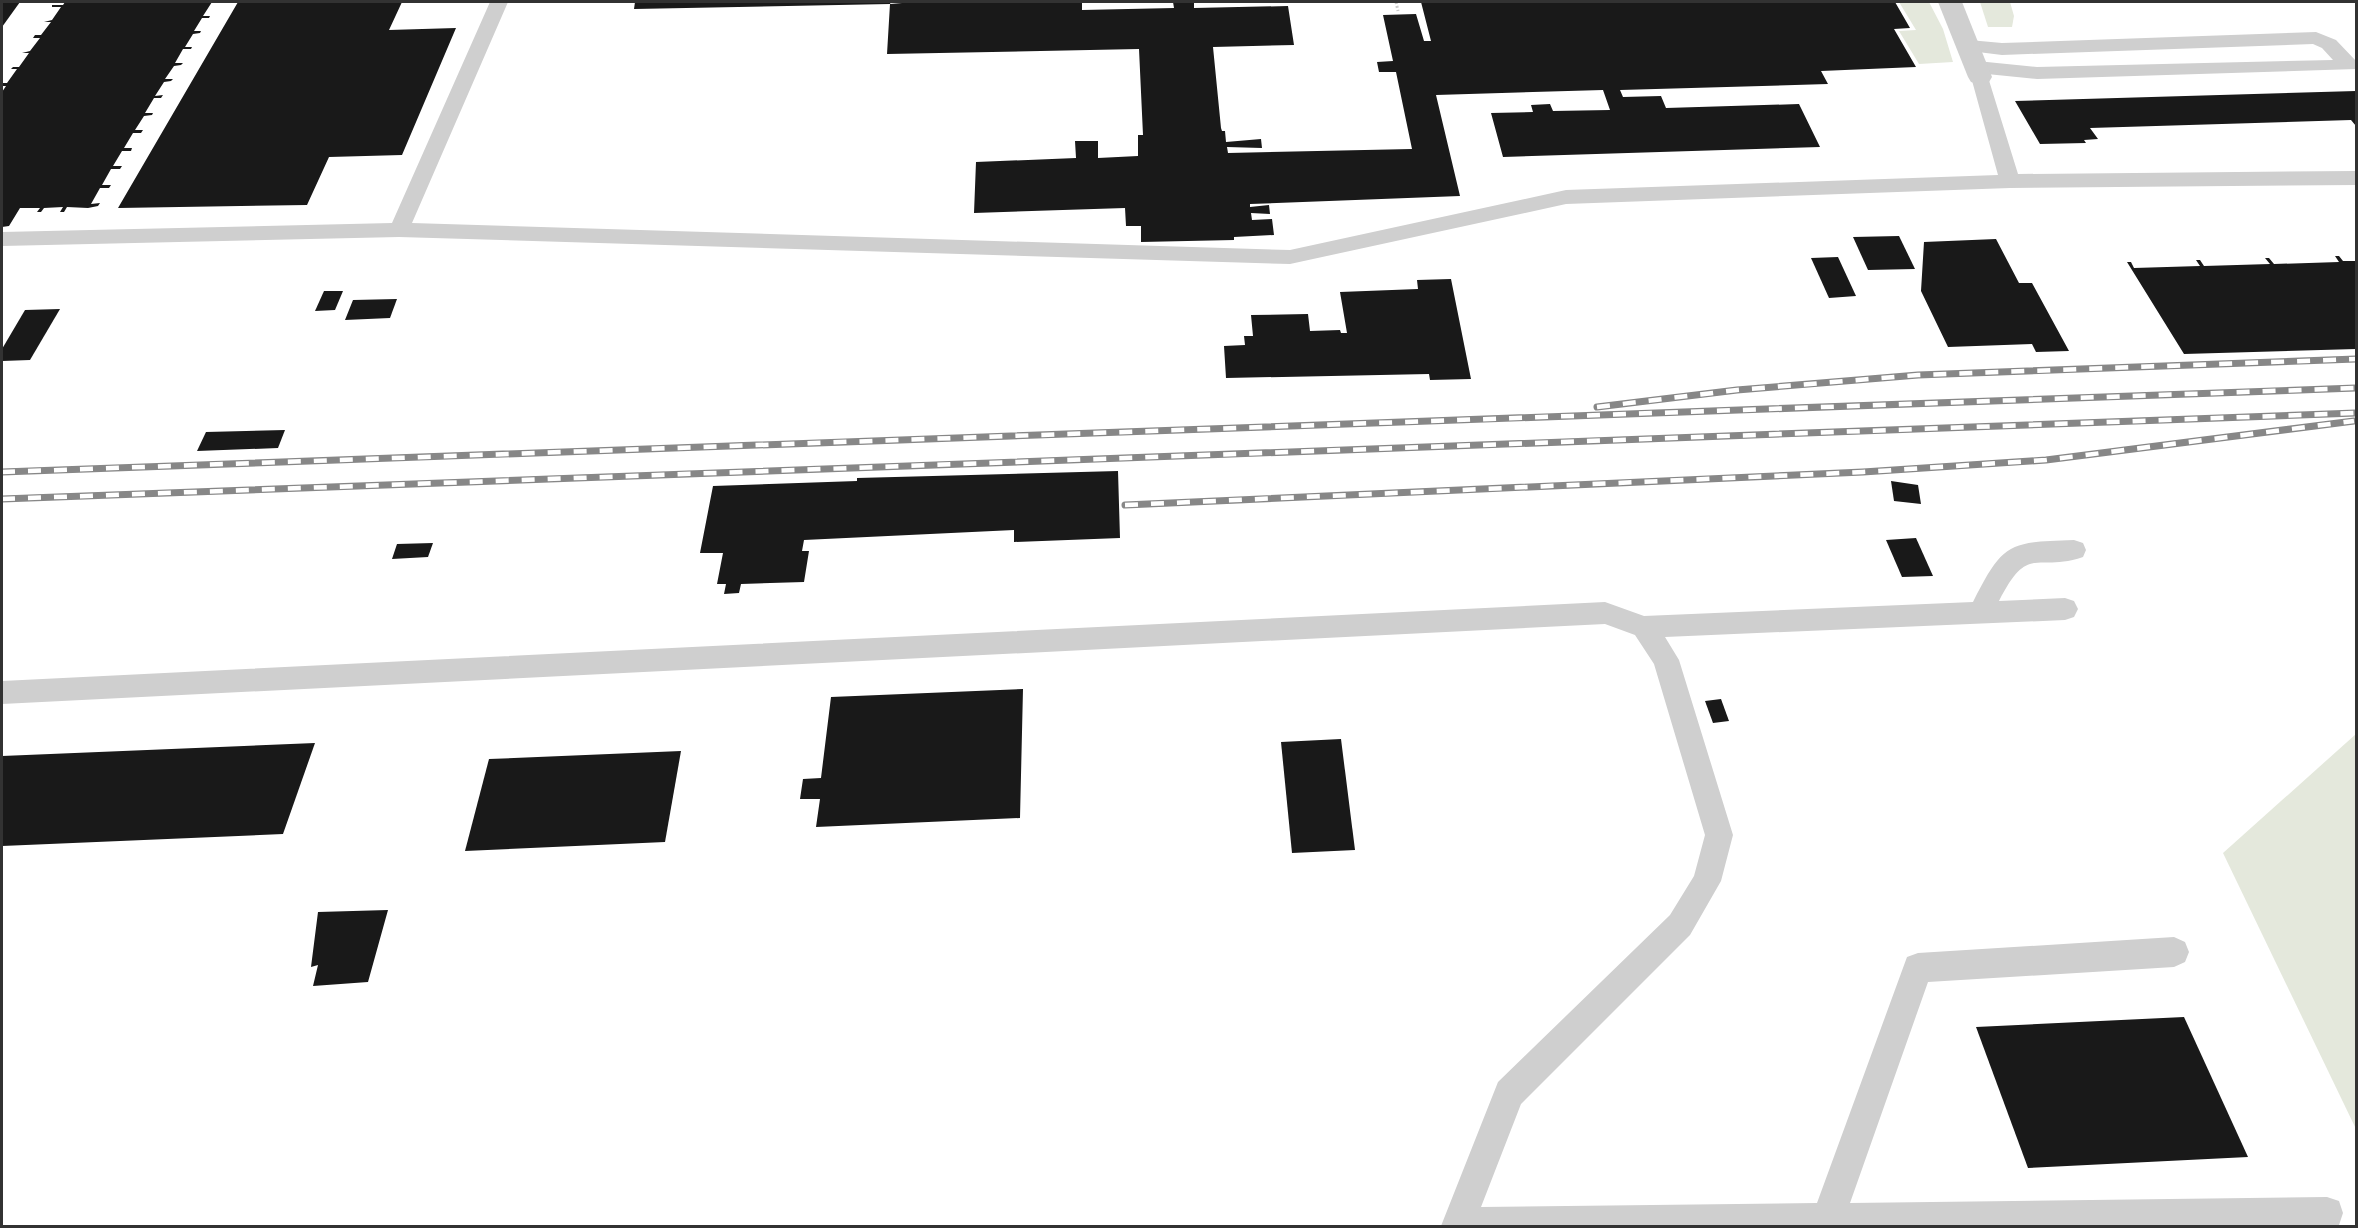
<svg xmlns="http://www.w3.org/2000/svg" width="2358" height="1228" viewBox="0 0 2358 1228" font-family="'PT Sans',sans-serif">
  <style>
    .green { fill: #e4e8dc }
    .building { fill: #191919 }
    .lines { fill: none; stroke-linecap: round; stroke-linejoin: round }
    .path { stroke: #c9c9c9; stroke-width: 3; stroke-dasharray: 2 2; stroke-linecap: butt }
    .lane { fill: #cfcfcf; fill-rule: evenodd }
    .street { fill: #cfcfcf; fill-rule: evenodd }
    .rail-casing { stroke: #878787; stroke-width: 7 }
    .rail { stroke: #fff; stroke-width: 4.5; stroke-dasharray: 13; stroke-linecap: butt }
  </style>
  <rect width="100%" height="100%" fill="#fff"/>
  <g class="green">
    <path d="M1899 2H1929L1943 29 1953 62 1919 64 1899 31 1916 30Z"/>
    <path d="M1980 2H2010L2014 16 2012 27H1988Z"/>
    <path d="M2356 734V1129L2223 853Z"/>
  </g>
  <g class="building">
    <path d="M2 2H20L2 27Z"/>
    <path d="M65 2H212L203 16H210L209 18H202L194 31H201L200 33 193 34 185 47H192L191 49H183L175 63H183L181 65 174 66 165 79H173L171 81 164 82 155 96 163 95 161 98H154L145 113H153L152 115 144 116 135 130H143L141 133H133L124 148H132L131 151H122L113 166H122L120 169H111L102 185H111L109 188H100L91 204 100 203 98 206 88 208 67 207 64 212H60L63 207 44 208 41 212H37L40 208H20L9 226 2 227V92L6 86H2V83H7L17 69H11L13 67H19L29 53H22L30 51 40 38H33L35 35H41L51 22H44L52 20 61 7H52V5H63Z"/>
    <path d="M238 2H402L389 30 456 28 402 155 329 157 307 205 118 208Z"/>
    <path d="M635 2H891L890 4 914 2H1082V10L1174 8 1173 2H1194V8L1288 6 1294 45 1213 47 1221 128 1222 131H1225L1226 142 1261 139 1262 148 1227 147 1228 153 1412 149 1396 72H1379L1377 62 1393 61 1383 15 1416 14 1424 41H1431L1421 2H1895L1910 28 1894 29 1916 67 1821 71 1828 84 1620 90 1623 97 1661 96 1666 108 1799 104 1820 147 1503 157 1491 113 1533 112 1531 105 1550 104 1553 111 1610 110 1603 90 1436 95 1460 196 1250 204V207L1269 205 1270 214 1251 213 1252 220 1272 219 1274 235 1234 237V240L1141 242V226H1126L1125 208 974 213 976 162 1076 158 1075 141H1098V158L1138 156V135H1143L1139 49 887 54 890 4 634 9Z"/>
    <path d="M2356 91V126L2351 120 2090 128 2098 139 2084 140 2086 143 2040 144 2015 101Z"/>
    <path d="M1899 236 1915 269 1868 270 1853 237Z"/>
    <path d="M1996 239 2019 283H2032L2069 351 2036 352 2032 344 1948 347 1921 291 1924 242Z"/>
    <path d="M2335 256H2339L2343 261H2356V349L2184 354 2127 262H2131L2134 268 2200 266 2196 260H2200L2204 266 2270 264 2265 258H2269L2274 264 2339 262Z"/>
    <path d="M1838 257 1856 296 1829 298 1811 258Z"/>
    <path d="M1451 279 1471 379 1430 380 1429 374 1226 378 1224 346 1245 345 1244 336H1253L1251 315 1308 314 1310 331 1340 330 1341 333H1347L1340 292 1418 289 1417 280Z"/>
    <path d="M324 291H343L335 310 315 311Z"/>
    <path d="M397 299 390 318 345 320 353 300Z"/>
    <path d="M60 309 30 360 2 361V349L25 310Z"/>
    <path d="M285 430 278 448 197 451 206 432Z"/>
    <path d="M1118 471 1120 538 1014 542V530L804 540 802 551H809L804 582 741 584 739 593 724 594 726 584H717L723 553H700L713 486 857 481V478Z"/>
    <path d="M1891 481 1918 485 1921 504 1894 501Z"/>
    <path d="M1916 538 1933 576 1902 577 1886 540Z"/>
    <path d="M433 543 428 557 392 559 397 544Z"/>
    <path d="M1023 689 1020 818 816 827 820 799H800L803 779 821 778 831 697Z"/>
    <path d="M1721 699 1729 721 1713 723 1705 701Z"/>
    <path d="M1341 739 1355 850 1292 853 1281 742Z"/>
    <path d="M315 743 283 834 2 846V756Z"/>
    <path d="M681 751 665 842 465 851 489 759Z"/>
    <path d="M388 910 368 982 313 986 318 965 311 967 318 912Z"/>
    <path d="M2184 1017 2248 1157 2028 1168 1976 1027Z"/>
  </g>
  <g class="lines">
    <path class="path" d="M1396 2 1398 11"/>
    <g class="lane">
      <path d="M490 2H508L412 223 1290 250 1566 190 1998 175 1971 77 1975 72 1968 67 1970 63 1977 61 2037 67 2333 60 2322 48 2313 44 2002 55 1962 50 1960 46 1962 42 1969 40 2002 43 2316 32 2336 40 2356 61V69L2037 79 1987 74 2018 174 2356 171V185L2010 188 1566 204 1290 264 399 237 2 246V232L392 223Z"/>
      <path d="M2074 540 2083 543 2086 550 2083 557C2036 573 2029 542 1999 601L2065 598 2074 601 2078 609 2074 617 2065 620 1665 637 1679 660 1733 835 1721 881 1690 935 1521 1104 1481 1207 1817 1203 1907 957 1918 953 2174 937 2185 942 2189 952 2185 962 2174 967 1928 982 1850 1203 2327 1197 2339 1201 2343 1213 2339 1225 2334 1226H1441L1498 1082 1670 915 1694 876 1705 835 1654 664 1635 635 1605 624 2 704V681L1605 602 1644 616 1973 602C2003 543 2008 542 2074 540Z"/>
    </g>
    <path class="street" d="M1938 2H1962L1992 77 1989 82 1980 85 1971 82 1968 77Z"/>
    <defs>
      <g id="rail">
        <path d="M1597 407 1737 390 1918 375 2356 359"/>
        <path d="M2 472 2356 388"/>
        <path d="M2 499 2356 413"/>
        <path d="M1125 505 1863 472 2046 460 2354 421"/>
      </g>
    </defs>
    <use href="#rail" class="rail-casing"/>
    <use href="#rail" class="rail"/>
  </g>
  <rect width="2358" height="1228" fill="none" stroke="#323232" stroke-width="6"/>
</svg>
